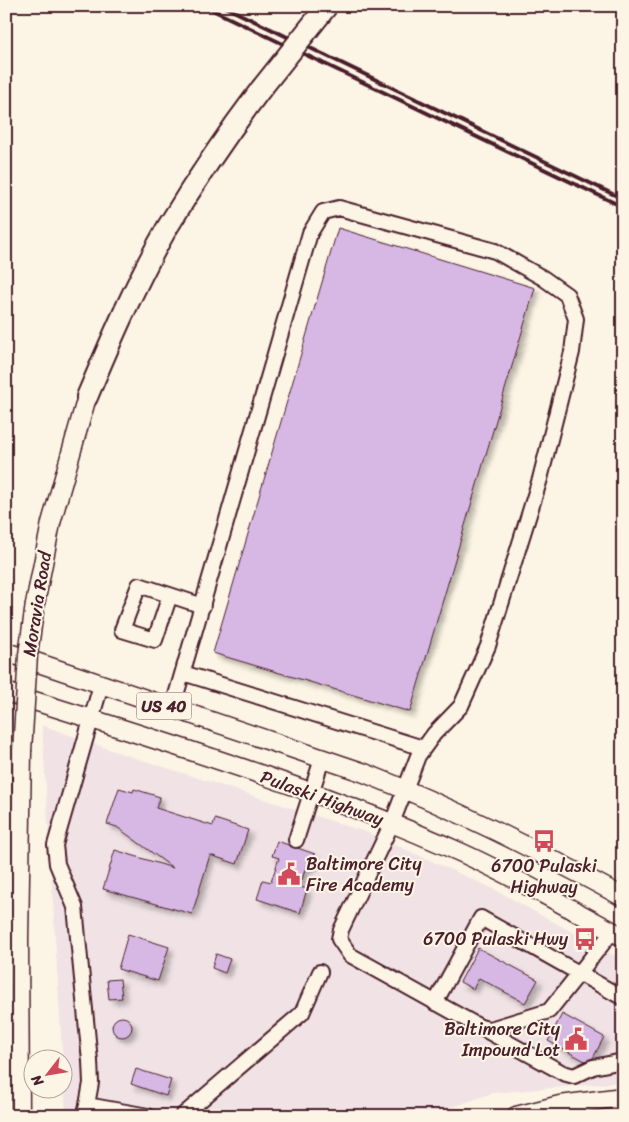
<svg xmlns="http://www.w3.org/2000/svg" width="629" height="1122" viewBox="0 0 629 1122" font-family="Sriracha,sans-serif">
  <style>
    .built { fill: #f1e3e5 }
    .building { fill: #d7b8e5; stroke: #4a1f2b; filter: url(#shadow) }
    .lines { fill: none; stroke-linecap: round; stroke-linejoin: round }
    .minor-casing { stroke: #4a1f2b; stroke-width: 18 }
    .major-casing { stroke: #4a1f2b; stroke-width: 21 }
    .highway-casing { stroke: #4a1f2b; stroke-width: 24 }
    .minor { stroke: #fcf5e5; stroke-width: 14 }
    .major { stroke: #fcf5e5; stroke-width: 18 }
    .highway { stroke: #fcf5e5; stroke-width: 20 }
    .rail { stroke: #4a1f2b; stroke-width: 4 }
    .major-bridge-casing { stroke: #4a1f2b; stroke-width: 21; stroke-linecap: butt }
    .highway-bridge-casing { stroke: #4a1f2b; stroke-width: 24; stroke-linecap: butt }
    .major-bridge { stroke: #fcf5e5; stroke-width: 18 }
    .highway-bridge { stroke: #fcf5e5; stroke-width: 20 }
    .labels { text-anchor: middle; stroke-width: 4; stroke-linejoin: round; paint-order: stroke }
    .shield { fill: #fcf5e5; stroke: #7f5f63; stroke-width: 1 }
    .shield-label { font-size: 16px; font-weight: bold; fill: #4a1f2b }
    .street-label { font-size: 18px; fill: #4a1f2b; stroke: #fcf5e5 }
    .poi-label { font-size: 18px; fill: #4a1f2b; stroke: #fcf5e5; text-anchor: end }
  </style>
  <defs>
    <filter id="shadow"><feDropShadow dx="4.5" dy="4.5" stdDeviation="2.5" flood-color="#0004"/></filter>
  </defs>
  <rect width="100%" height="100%" fill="#fcf5e5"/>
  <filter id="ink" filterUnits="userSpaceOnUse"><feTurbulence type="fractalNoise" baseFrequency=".02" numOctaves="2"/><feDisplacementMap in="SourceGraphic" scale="10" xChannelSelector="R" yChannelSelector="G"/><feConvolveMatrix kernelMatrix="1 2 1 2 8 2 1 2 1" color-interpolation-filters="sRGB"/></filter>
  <g filter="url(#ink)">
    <path class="built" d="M42 725 114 751 369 833 492 888 623 960V1082L493 1093 426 1116H66Z"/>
    <g class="building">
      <path d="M338 228 535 288 410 712 213 653Z"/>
      <path d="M119 788 133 792 134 789 160 797 156 808 213 826 215 819 248 830 237 864 210 855 192 914 103 889 115 850 173 868 117 827 107 824Z"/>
      <path d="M277 841 315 854 311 868 306 866 300 887 307 889 300 913 257 899 263 880 271 882 279 858 272 856Z"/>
      <path d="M128 934 169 947 158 981 118 969Z"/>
      <path d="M478 948 538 980 525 1003 479 978 473 989 460 982Z"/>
      <path d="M216 954 230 959 225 973 212 968Z"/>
      <path d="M120 979 122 998 109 999 107 980Z"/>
      <path d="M562 1014 604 1037 593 1058 585 1061 548 1041Z"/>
      <circle cx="122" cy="1027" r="10"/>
      <path d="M136 1069 171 1080 166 1096 131 1084Z"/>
    </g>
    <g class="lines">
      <defs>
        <g id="minor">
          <path d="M170 595 155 640 122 630 139 585 203 606"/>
          <path d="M183 673 423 748"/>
          <path d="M172 709 310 233 323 212 339 208 495 251 543 278 567 295 576 319 572 352 540 479 488 646 461 706 434 734 418 756 392 823 341 930 339 939 350 955 563 1073 574 1076 593 1067 623 1061"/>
          <path d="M296 840 322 759"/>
          <path d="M435 1003 481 918 623 998"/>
          <path d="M480 1027 490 1029 549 1011 612 932"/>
          <path d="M87 1105 91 1083 90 1061 75 907 57 864 55 845 101 685"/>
          <path d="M84 1116 87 1105 148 1116"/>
          <path d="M182 1116 302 1013 320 972"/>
        </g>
        <g id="major">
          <path d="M35 604 51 523 87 397"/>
          <path d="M6 652 362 772C452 807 538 851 623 897"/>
          <path d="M6 692C160 741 315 787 462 853 517 878 570 909 623 937"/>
          <path d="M20 1116 19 939 22 751"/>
          <path d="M516 1116 560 1105 623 1097"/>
        </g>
        <path id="highway" d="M87 397C111 340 136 282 167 228 196 180 227 134 261 89"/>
      </defs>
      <use href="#minor" class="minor-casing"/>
      <use href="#major" class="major-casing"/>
      <use href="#highway" class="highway-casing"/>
      <use href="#minor" class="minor"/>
      <use href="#major" class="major"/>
      <use href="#highway" class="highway"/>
      <g class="rail">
        <path d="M204 6 623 207"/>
        <path d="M223 6 623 199"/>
      </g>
      <defs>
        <path id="major-bridge" d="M22 751 28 655 35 604"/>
        <path id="highway-bridge" d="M261 89 327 6"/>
      </defs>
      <use href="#major-bridge" class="major-bridge-casing"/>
      <use href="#highway-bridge" class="highway-bridge-casing"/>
      <use href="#major-bridge" class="major-bridge"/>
      <use href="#highway-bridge" class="highway-bridge"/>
    </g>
  </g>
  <defs>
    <symbol id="bus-bare" viewBox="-9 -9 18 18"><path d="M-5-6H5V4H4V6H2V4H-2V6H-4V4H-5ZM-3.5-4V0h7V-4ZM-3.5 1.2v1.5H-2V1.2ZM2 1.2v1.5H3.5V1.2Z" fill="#d1495b" stroke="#fcf5e5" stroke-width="2.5" paint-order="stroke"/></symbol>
    <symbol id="civic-bare" viewBox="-9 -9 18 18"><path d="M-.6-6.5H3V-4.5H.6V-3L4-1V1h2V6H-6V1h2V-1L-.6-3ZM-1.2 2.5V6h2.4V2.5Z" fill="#d1495b" stroke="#fcf5e5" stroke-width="2.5" paint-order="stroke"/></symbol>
  </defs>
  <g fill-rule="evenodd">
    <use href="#bus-bare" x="528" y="825" width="32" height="32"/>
    <use href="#civic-bare" x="273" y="858" width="32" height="32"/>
    <use href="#bus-bare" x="569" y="923" width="32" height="32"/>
    <use href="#civic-bare" x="560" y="1023" width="32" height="32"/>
  </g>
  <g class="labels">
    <rect class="shield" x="136.5" y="692.5" width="55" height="27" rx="4"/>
    <g class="shield-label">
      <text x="164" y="712">US 40</text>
    </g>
    <g class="street-label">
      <text transform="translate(37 604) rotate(-81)" y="6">Moravia Road</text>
      <text transform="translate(322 798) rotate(20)" y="6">Pulaski Highway</text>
    </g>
    <g class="poi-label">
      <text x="306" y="870" text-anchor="start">Baltimore City<tspan x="306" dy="21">Fire Academy</tspan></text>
      <text x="544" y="872" text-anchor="middle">6700 Pulaski<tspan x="544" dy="21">Highway</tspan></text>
      <text x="568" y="945">6700 Pulaski Hwy</text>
      <text x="560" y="1035">Baltimore City<tspan x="560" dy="21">Impound Lot</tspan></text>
    </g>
  </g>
  <rect width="629" height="1122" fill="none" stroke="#fcf5e5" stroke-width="25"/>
  <rect x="12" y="12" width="604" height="1097" fill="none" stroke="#4a1f2b" stroke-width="2" filter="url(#ink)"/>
  <g transform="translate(48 1074) rotate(239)"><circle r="24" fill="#fcf5e5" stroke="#b59f9b"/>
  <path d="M0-4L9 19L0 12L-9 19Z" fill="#d1495b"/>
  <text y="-8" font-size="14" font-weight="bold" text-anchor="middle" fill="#4a1f2b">N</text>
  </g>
</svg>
